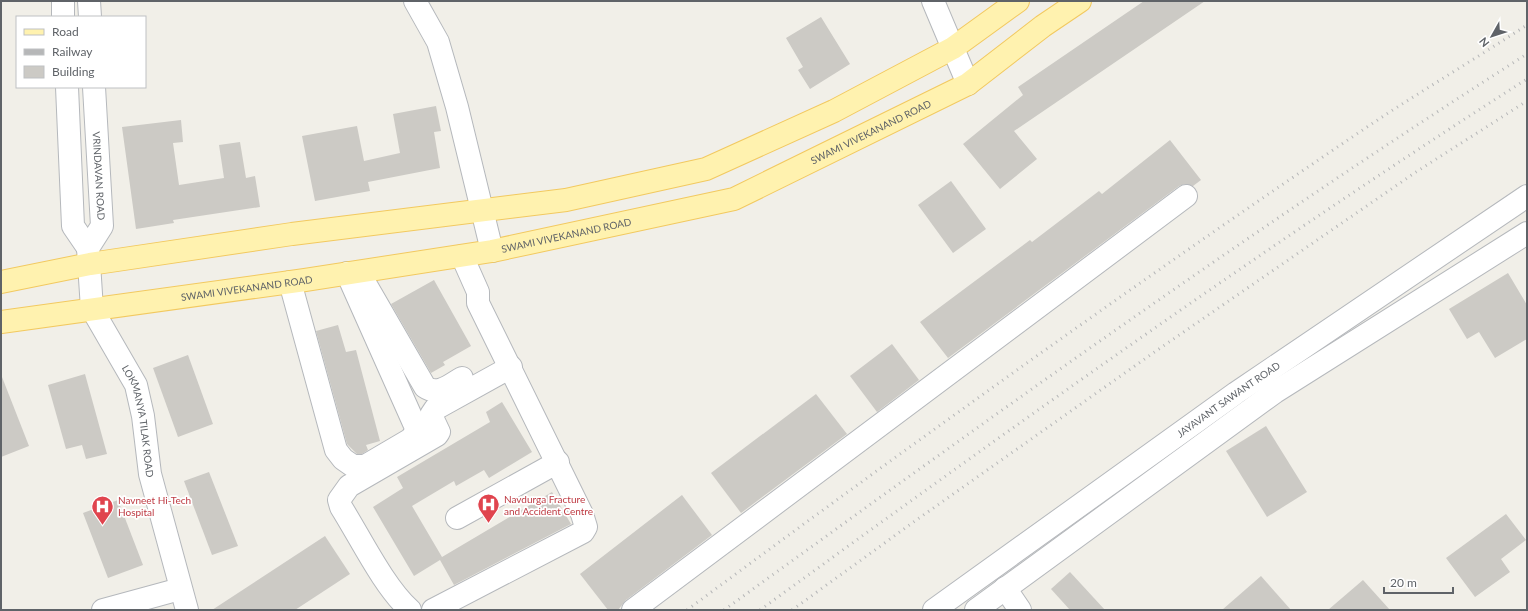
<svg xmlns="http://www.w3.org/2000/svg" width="1528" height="611" viewBox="0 0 1528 611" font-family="Lato,sans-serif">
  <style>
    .building { fill: #cccac5 }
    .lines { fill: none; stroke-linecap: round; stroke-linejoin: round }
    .minor-casing { stroke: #b5b8bc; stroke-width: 24 }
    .major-casing { stroke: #f2c960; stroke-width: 24 }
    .minor { stroke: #fff; stroke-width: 22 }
    .major { stroke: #fff2af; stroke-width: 22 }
    .rail { stroke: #b6b7b8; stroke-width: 3; stroke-dasharray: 1 5; stroke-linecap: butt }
    .labels { text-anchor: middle; stroke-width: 3.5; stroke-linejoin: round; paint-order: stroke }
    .street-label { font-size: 10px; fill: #5f6368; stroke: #fff }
    .health-label { font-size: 10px; fill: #be3a42; stroke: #fff; text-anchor: start }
  </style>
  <rect width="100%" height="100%" fill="#f1efe8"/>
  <g class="building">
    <path d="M1144 1H1205L1014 131 1037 159 1000 189 963 144 1023 95 1018 87Z"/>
    <path d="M821 17 850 64 810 89 798 70 803 67 786 38Z"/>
    <path d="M436 106 441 131 434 132 440 168 368 182 370 191 315 201 302 136 357 126 364 161 400 153 393 114Z"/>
    <path d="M181 120 183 142 173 143 179 185 224 178 219 145 240 142 246 178 255 176 260 207 173 220 174 223 136 229 122 127Z"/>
    <path d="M1170 140 1201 180 1193 186 1185 184 1179 186 948 358 920 322 1030 240 1032 242 1099 191 1102 194Z"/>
    <path d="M951 181 986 229 953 253 918 205Z"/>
    <path d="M1508 273 1527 305V339L1495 358 1479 332 1467 339 1449 309Z"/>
    <path d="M434 280 471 346 443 362 445 365 431 373 391 304Z"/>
    <path d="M338 325 346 352 356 350 380 441 366 445 368 450 362 454H357L347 444 316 331Z"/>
    <path d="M892 344 919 380 877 412 850 376Z"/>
    <path d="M188 355 213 424 178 437 153 368Z"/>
    <path d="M85 374 107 454 86 459 82 445 66 449 48 385Z"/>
    <path d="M1 377H2L29 446 1 457Z"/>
    <path d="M816 394 847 434 741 513 711 473Z"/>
    <path d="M502 402 532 452 489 478 484 470 456 486 454 481 412 506 442 557 552 492 571 524 454 585 440 560 414 576 373 507 403 488 397 477 490 422 486 412Z"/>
    <path d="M1266 426 1307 492 1267 517 1226 451Z"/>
    <path d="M209 472 238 546 212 555 184 481Z"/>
    <path d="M682 495 712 535 626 600 618 610H608L580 574Z"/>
    <path d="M118 500 143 565 108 578 83 513Z"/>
    <path d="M1506 514 1526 540 1501 559 1510 572 1475 597 1446 558Z"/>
    <path d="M325 536 350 574 295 610H212Z"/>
    <path d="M1070 572 1105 610H1070L1051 589Z"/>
    <path d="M1261 576 1291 610H1222Z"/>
    <path d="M1363 580 1390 610H1328Z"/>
  </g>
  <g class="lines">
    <defs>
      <g id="minor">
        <path d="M63 1V17"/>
        <path d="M89 1 90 17"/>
        <path d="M415 1 438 42 457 107 492 251"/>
        <path d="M933 1 968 84"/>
        <path d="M67 87 73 226 88 248"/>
        <path id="s1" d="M94 87 102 226 88 248 92 309 136 385 143 416 150 474 187 610"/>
        <path d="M290 282 336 450 343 459 353 466H365L411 439 417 430 347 273"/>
        <path d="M366 285 425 387C438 396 450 385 462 378"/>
        <path d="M457 518 558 462"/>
        <path d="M1005 588 1020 610"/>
        <path d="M103 610 180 589"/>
        <path d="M410 610C384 587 360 537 341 507L339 500 349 486 437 435 439 432 431 415 435 409 511 367"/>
        <path d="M433 610 583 532 586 527 582 514 478 303V292L462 256"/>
        <path d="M633 610 1186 196"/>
        <path id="s2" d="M934 610 1236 393 1527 196"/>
        <path d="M976 610 1275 392 1527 233"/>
      </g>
      <g id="major">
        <path d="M1 282 90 264 292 234 566 200 706 169 834 111 953 48 1018 1"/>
        <path id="s3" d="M1 322 305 280 492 251 734 199 968 84 1043 26 1080 1"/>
      </g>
    </defs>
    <use href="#minor" class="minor-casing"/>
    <use href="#major" class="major-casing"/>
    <use href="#minor" class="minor"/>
    <use href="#major" class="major"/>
    <g class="rail">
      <path d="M687 610C914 442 1144 277 1379 119 1428 87 1478 57 1527 25"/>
      <path d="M724 610C988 419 1252 229 1527 54"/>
      <path d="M760 610C1012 427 1265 246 1527 79"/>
      <path d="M792 610 915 521 1156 351 1416 172 1527 101"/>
    </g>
  </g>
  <defs>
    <symbol id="hospital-pin" viewBox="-11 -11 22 30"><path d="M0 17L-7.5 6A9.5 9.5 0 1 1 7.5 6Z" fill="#e0444e" stroke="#fff"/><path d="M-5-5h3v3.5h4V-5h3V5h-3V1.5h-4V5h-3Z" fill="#fff"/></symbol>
  </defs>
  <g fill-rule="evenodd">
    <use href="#hospital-pin" x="476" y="492" width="25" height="34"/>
    <use href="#hospital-pin" x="90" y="494" width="25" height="34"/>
  </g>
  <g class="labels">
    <g class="street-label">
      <text dy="4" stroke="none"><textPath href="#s3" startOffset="896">SWAMI VIVEKANAND ROAD</textPath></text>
      <text dy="4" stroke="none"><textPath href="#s1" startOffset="89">VRINDAVAN ROAD</textPath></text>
      <text dy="4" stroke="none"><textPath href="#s3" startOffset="572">SWAMI VIVEKANAND ROAD</textPath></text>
      <text dy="4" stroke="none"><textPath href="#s3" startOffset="248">SWAMI VIVEKANAND ROAD</textPath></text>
      <text dy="4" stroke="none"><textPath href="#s2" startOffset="362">JAYAVANT SAWANT ROAD</textPath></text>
      <text dy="4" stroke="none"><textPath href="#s1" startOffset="350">LOKMANYA TILAK ROAD</textPath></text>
    </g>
    <g class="health-label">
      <text x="504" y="503">Navdurga Fracture<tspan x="504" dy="12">and Accident Centre</tspan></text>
      <text x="118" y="504">Navneet Hi-Tech<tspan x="118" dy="12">Hospital</tspan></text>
    </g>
  </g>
  <rect width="1528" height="611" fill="none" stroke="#5f6368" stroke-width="4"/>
  <rect x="16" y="16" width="130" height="72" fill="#ffffff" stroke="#bfc1c3"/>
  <rect x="24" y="29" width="20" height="6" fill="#fff2af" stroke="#bfc1c3"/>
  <text x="52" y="36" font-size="12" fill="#5f6368">Road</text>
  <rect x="24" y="49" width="20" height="6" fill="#b6b7b8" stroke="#bfc1c3"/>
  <text x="52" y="56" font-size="12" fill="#5f6368">Railway</text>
  <rect x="24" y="66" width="20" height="12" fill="#cccac5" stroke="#bfc1c3"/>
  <text x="52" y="76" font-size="12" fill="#5f6368">Building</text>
  <g transform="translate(1492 36) rotate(231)" stroke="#ffffff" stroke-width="3" paint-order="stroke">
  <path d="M0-3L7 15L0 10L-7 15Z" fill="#5f6368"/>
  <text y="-6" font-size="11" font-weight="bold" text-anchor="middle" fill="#5f6368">N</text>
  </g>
  <path d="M1384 587v6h69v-6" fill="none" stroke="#5f6368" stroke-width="2"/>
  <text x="1390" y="587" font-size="12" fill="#5f6368" stroke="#ffffff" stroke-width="3" paint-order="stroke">20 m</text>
</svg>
